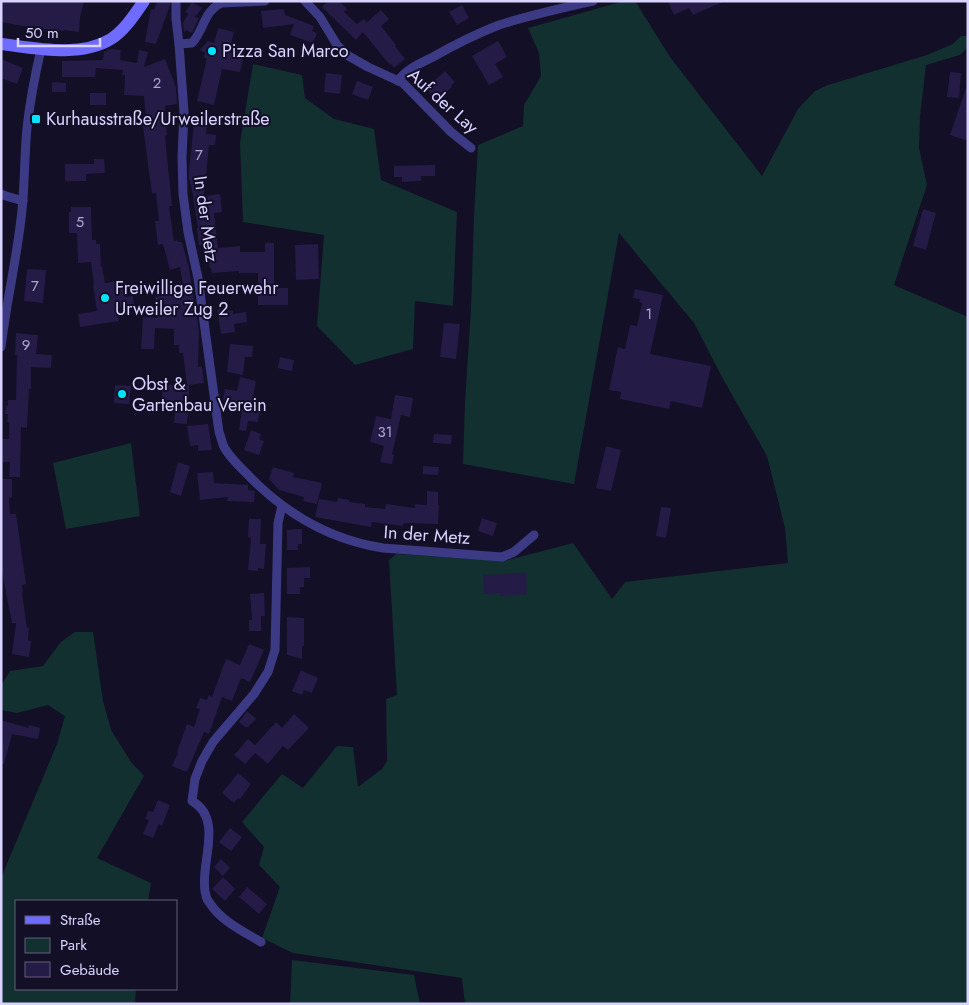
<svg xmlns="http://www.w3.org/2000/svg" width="969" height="1005" viewBox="0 0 969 1005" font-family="Jost,sans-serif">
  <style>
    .green { fill: #12302f }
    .building { fill: #241b47 }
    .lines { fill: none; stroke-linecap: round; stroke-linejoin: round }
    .minor { stroke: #3d3a85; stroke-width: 9 }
    .secondary { stroke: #6f6bff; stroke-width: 12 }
    .poi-dot { fill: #00e5ff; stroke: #130f26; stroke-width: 2 }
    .labels { text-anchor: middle; stroke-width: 4; stroke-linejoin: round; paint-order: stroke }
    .number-label { font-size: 15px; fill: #aca6d1 }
    .poi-label { font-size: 18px; fill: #d9d4ff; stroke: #130f26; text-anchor: start }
    .street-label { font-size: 18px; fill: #d9d4ff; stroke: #130f26 }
  </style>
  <rect width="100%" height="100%" fill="#130f26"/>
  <g class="green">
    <path d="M624 1H635L670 57 762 176 798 109 815 91 828 85 927 55 953 44 961 36H968L967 48 960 55 926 65 920 116 919 148 927 185 894 285 968 317V1004H465L462 978 293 953 262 938 280 887 259 865 264 847 242 822 282 774 303 788 337 746 353 747 358 787 383 768 387 761 386 699 397 695 389 560 396 554 504 561 573 543 612 599 625 582 788 563 785 528 767 456 723 379 694 323 619 233 574 484 463 464 465 402 471 309 474 216 478 145 523 126 524 105 541 76 539 53 528 28Z"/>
    <path d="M253 64 302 75 305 98 334 119 374 129 381 180 457 212 453 306 415 301 413 349 355 365 317 326 324 235 243 222 240 143Z"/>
    <path d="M131 443 140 516 66 529 53 463Z"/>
    <path d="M75 632H93L103 701 111 730 131 762 144 776 97 858 151 883 148 901H16V989H136L135 1004H1V878L57 744 65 716 48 705 17 713 1 710V686L10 671 43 666 61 642Z"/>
    <path d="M292 960 414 975 420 1004H290Z"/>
  </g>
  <g class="building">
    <path d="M3 1H84L80 17 79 32 64 30V31L34 28 1 22V13Z"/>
    <path d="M157 1H170V5L156 44 145 42 151 9 154 10Z"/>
    <path d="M328 1H339L347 9 344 12 357 24 364 19 367 22 381 10 389 19 381 26 396 45 395 46 405 59 394 68 391 64 390 65 363 32 356 40 322 7Z"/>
    <path d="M668 1H725L693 15 689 8 674 15Z"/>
    <path d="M192 2 202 8 195 17 199 18 192 33 186 30 184 33 183 23 188 14 185 12Z"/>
    <path d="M462 5 469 18 457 25 449 12Z"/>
    <path d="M284 9 285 15 314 26 312 31 317 33 313 43 290 35 294 24 263 28 261 11Z"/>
    <path d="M218 28 234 32 230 48 245 51 240 72 222 69 214 105 197 101 207 58H204L205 53 200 50 208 41 214 43Z"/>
    <path d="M498 41 507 57 495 64 503 77 489 85 472 56Z"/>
    <path d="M110 49 121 50 120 60 137 63 139 50 148 52 144 67 165 59 176 87 177 104 165 106 167 135 165 136 172 206H169L174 241 177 240 178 242H182L189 268 199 331 198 367 202 366 204 383 189 385V404L187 424 174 423 176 406H162V385H187L183 353H179V345H174V329L155 328 154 349H141L143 317 158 318 155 297 184 292 180 267 170 270 163 244 158 245 155 221H159L156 193 152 194 142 119 146 118 144 96 124 95 125 75H122L123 70 96 68 95 77H62V61L103 60 104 52Z"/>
    <path d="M1 59 23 68 17 84 1 78Z"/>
    <path d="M445 71 455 82 451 86 452 87 437 101 426 88Z"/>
    <path d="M950 72 961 73 959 98 947 97Z"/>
    <path d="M326 73 342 75 340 94 324 92Z"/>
    <path d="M357 81 373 87 368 100 352 94Z"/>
    <path d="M52 82 66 83V92H52Z"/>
    <path d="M966 88H968V141L950 135Z"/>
    <rect x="90" y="93" width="16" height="12"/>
    <path d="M194 123 207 125 206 134 216 135 215 145H209L204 196 220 194 222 212 214 213 218 248 240 246V252H265V243H274V288H288V305H258V273H239V271L212 273 211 268H210L206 245H199L197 228H198L191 184H190V180H189V171Z"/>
    <path d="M94 159H104L105 173 86 174V181H65V164H94Z"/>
    <path d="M429 165H435V176H421V181L402 182V177H394V166Z"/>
    <path d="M71 207H91L92 240H96V244H100L101 267 102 266 105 283 112 282H126L125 297 133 296 134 305 117 307 119 321 80 327 78 314 97 311 93 285H94L91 262 78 263 77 233H69V212H71Z"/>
    <path d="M923 209 936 213 926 250 913 246Z"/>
    <path d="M318 244 319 279 296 280 295 245Z"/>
    <path d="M27 269 46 270 43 303 24 301Z"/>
    <path d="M635 289 663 295 650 354 711 366 702 408 671 401 669 409 620 399 621 392 609 390 618 347 625 349 630 325 637 326 642 303 639 302 640 299 633 298Z"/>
    <path d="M217 309 233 311V314L246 312 247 322 234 324 235 332 221 334Z"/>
    <path d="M444 323 460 324 456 359 440 357Z"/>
    <path d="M16 333 38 335 36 354 52 355 51 368 31 367V389H29L27 428 21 427 20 477H9L10 462H1V439H9V422H7L8 414H5L6 405 8 406V400H16L17 355H15Z"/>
    <path d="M230 344 253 346 252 357H245L243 375 227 372Z"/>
    <path d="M280 357 294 360 292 371 278 368Z"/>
    <path d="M240 377 256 381 251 407 260 408 258 422 248 421 246 431 239 430 243 403 223 400 225 389 237 391Z"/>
    <path d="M115 385 131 386 129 404 114 403Z"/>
    <path d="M395 395 413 398 410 417 401 415 392 454 394 455 392 464 380 462 384 446 370 442 376 416 391 419Z"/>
    <path d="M208 424 212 450 198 451V445L190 446 187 426Z"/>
    <path d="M251 430 261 434 259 439 264 441 259 455 244 450Z"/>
    <path d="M434 434 452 435 451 444 433 443Z"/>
    <path d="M606 446 621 450 611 491 596 488Z"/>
    <path d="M178 462 190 466 181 496 170 492Z"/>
    <path d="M423 466 439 467 438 475 423 474Z"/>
    <path d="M273 467 294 473 293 477 322 483 317 504 303 501 304 497 279 490 269 479Z"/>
    <path d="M213 472 214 483 248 485V490L255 491 254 502 227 501 228 497 200 500 197 473Z"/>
    <path d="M1 479H12V497L9 498 10 514H16L26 584 22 585 23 592 22 593 27 628 29 627 28 640 31 641 29 657 12 654 16 623H12L1 567Z"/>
    <path d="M427 491 438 492V505H439L438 524 404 523 403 526 372 522 371 527 315 517 319 499 337 502 338 498 349 500V502L365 504V507L385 509 386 504 415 508V504L427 505Z"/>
    <path d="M661 507 671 508 666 538 656 536Z"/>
    <path d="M482 518 497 523 493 536 478 531Z"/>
    <path d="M249 519H261L260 544H266L264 569 258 568V571L248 570 251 538 248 537Z"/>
    <path d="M298 529H302V544H298V550H287V530Z"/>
    <path d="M310 567V578H304V587H300V594H287V568Z"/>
    <path d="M526 573 527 594 500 596V593L484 594 483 575Z"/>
    <path d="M264 593 265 616H261V631H249V620H252L250 594Z"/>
    <path d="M287 617 304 618V646H302V659L287 655Z"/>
    <path d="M249 644 264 650 250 682 241 678 232 701 222 697 209 734 204 732 187 772 172 766 178 753 177 752 187 724 194 727 200 709 196 708 200 698 207 700 209 695 212 697 226 659 240 665Z"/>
    <path d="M301 670 318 678 312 693 304 690 302 695 292 691Z"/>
    <path d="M247 711 256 719 248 727H245L239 722Z"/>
    <path d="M294 714 309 728 288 750 283 746 268 764 255 753 245 764 234 755 248 739 255 745 276 722 282 728Z"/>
    <path d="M1 720 28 728 29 725 40 728 38 739 12 734 4 764H1Z"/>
    <path d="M238 773 251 784 240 799 238 798 234 803 222 793Z"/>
    <path d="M158 800 170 805 162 826 159 824 153 838 143 834 149 820 145 819 148 811 153 812Z"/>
    <path d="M230 828 242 837 231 851 219 842Z"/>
    <path d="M221 859 230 868 223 876 214 867Z"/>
    <path d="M223 877 235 889 225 901 212 889Z"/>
    <path d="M247 887 267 904 259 914 239 897Z"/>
  </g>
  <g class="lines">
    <g class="minor">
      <path d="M176 1V19L179 44 184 112 182 157 183 194 188 232 198 278 219 432C221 437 222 443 224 447 230 458 241 468 249 476 286 514 331 540 383 548L502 557 514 552 534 535"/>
      <path d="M305 1 320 17 337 45 347 55 368 67 403 83 451 132 471 148"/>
      <path d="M179 44 192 43C204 30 204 11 221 3L265 1"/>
      <path d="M398 81C406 69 421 63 433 57 454 45 476 34 499 25 530 15 562 8 593 1"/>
      <path d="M1 194 6 196 23 201"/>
      <path d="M1 347C6 305 16 262 21 219 25 189 24 158 27 128 30 101 35 75 41 49"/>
      <path d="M261 942C242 931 221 921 209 902 206 899 206 895 205 891 200 863 224 819 192 801L195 779 202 761 213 742 254 694 268 672 275 650 278 523 282 506"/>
    </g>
    <path class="secondary" d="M1 44C35 48 80 58 111 39 125 30 135 14 144 1"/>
  </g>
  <g class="poi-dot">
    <circle cx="212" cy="51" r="5"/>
    <rect x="31" y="114" width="10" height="10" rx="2.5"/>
    <circle cx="105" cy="298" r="5"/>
    <circle cx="122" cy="394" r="5"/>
  </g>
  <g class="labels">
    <g class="number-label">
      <text x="157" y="88">2</text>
      <text x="199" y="160">7</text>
      <text x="80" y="227">5</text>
      <text x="35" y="291">7</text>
      <text x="649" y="319">1</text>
      <text x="26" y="350">9</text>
      <text x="385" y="437">31</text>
    </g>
    <g class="poi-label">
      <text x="222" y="57">Pizza San Marco</text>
      <text x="46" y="125">Kurhausstraße/Urweilerstraße</text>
      <text x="115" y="294">Freiwillige Feuerwehr<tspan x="115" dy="21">Urweiler Zug 2</tspan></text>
      <text x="132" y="390">Obst &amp;<tspan x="132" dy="21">Gartenbau Verein</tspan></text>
    </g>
    <g class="street-label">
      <text transform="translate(443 101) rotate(42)" y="6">Auf der Lay</text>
      <text transform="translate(206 219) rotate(82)" y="6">In der Metz</text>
      <text transform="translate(427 535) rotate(4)" y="6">In der Metz</text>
    </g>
  </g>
  <rect width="969" height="1005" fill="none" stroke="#d9d4ff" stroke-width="5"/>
  <rect x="15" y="900" width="162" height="90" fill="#130f26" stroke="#625e7d"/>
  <rect x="25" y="916" width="25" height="8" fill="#6f6bff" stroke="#625e7d"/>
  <text x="60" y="925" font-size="15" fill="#d9d4ff">Straße</text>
  <rect x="25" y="938" width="25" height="15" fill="#12302f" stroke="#625e7d"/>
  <text x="60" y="950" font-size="15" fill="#d9d4ff">Park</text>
  <rect x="25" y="962" width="25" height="15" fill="#241b47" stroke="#625e7d"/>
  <text x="60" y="975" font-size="15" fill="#d9d4ff">Gebäude</text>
  <path d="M18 38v8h82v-8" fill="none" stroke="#d9d4ff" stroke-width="2.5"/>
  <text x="25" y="38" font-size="15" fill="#d9d4ff" stroke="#130f26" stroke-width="4" paint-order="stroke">50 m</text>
</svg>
